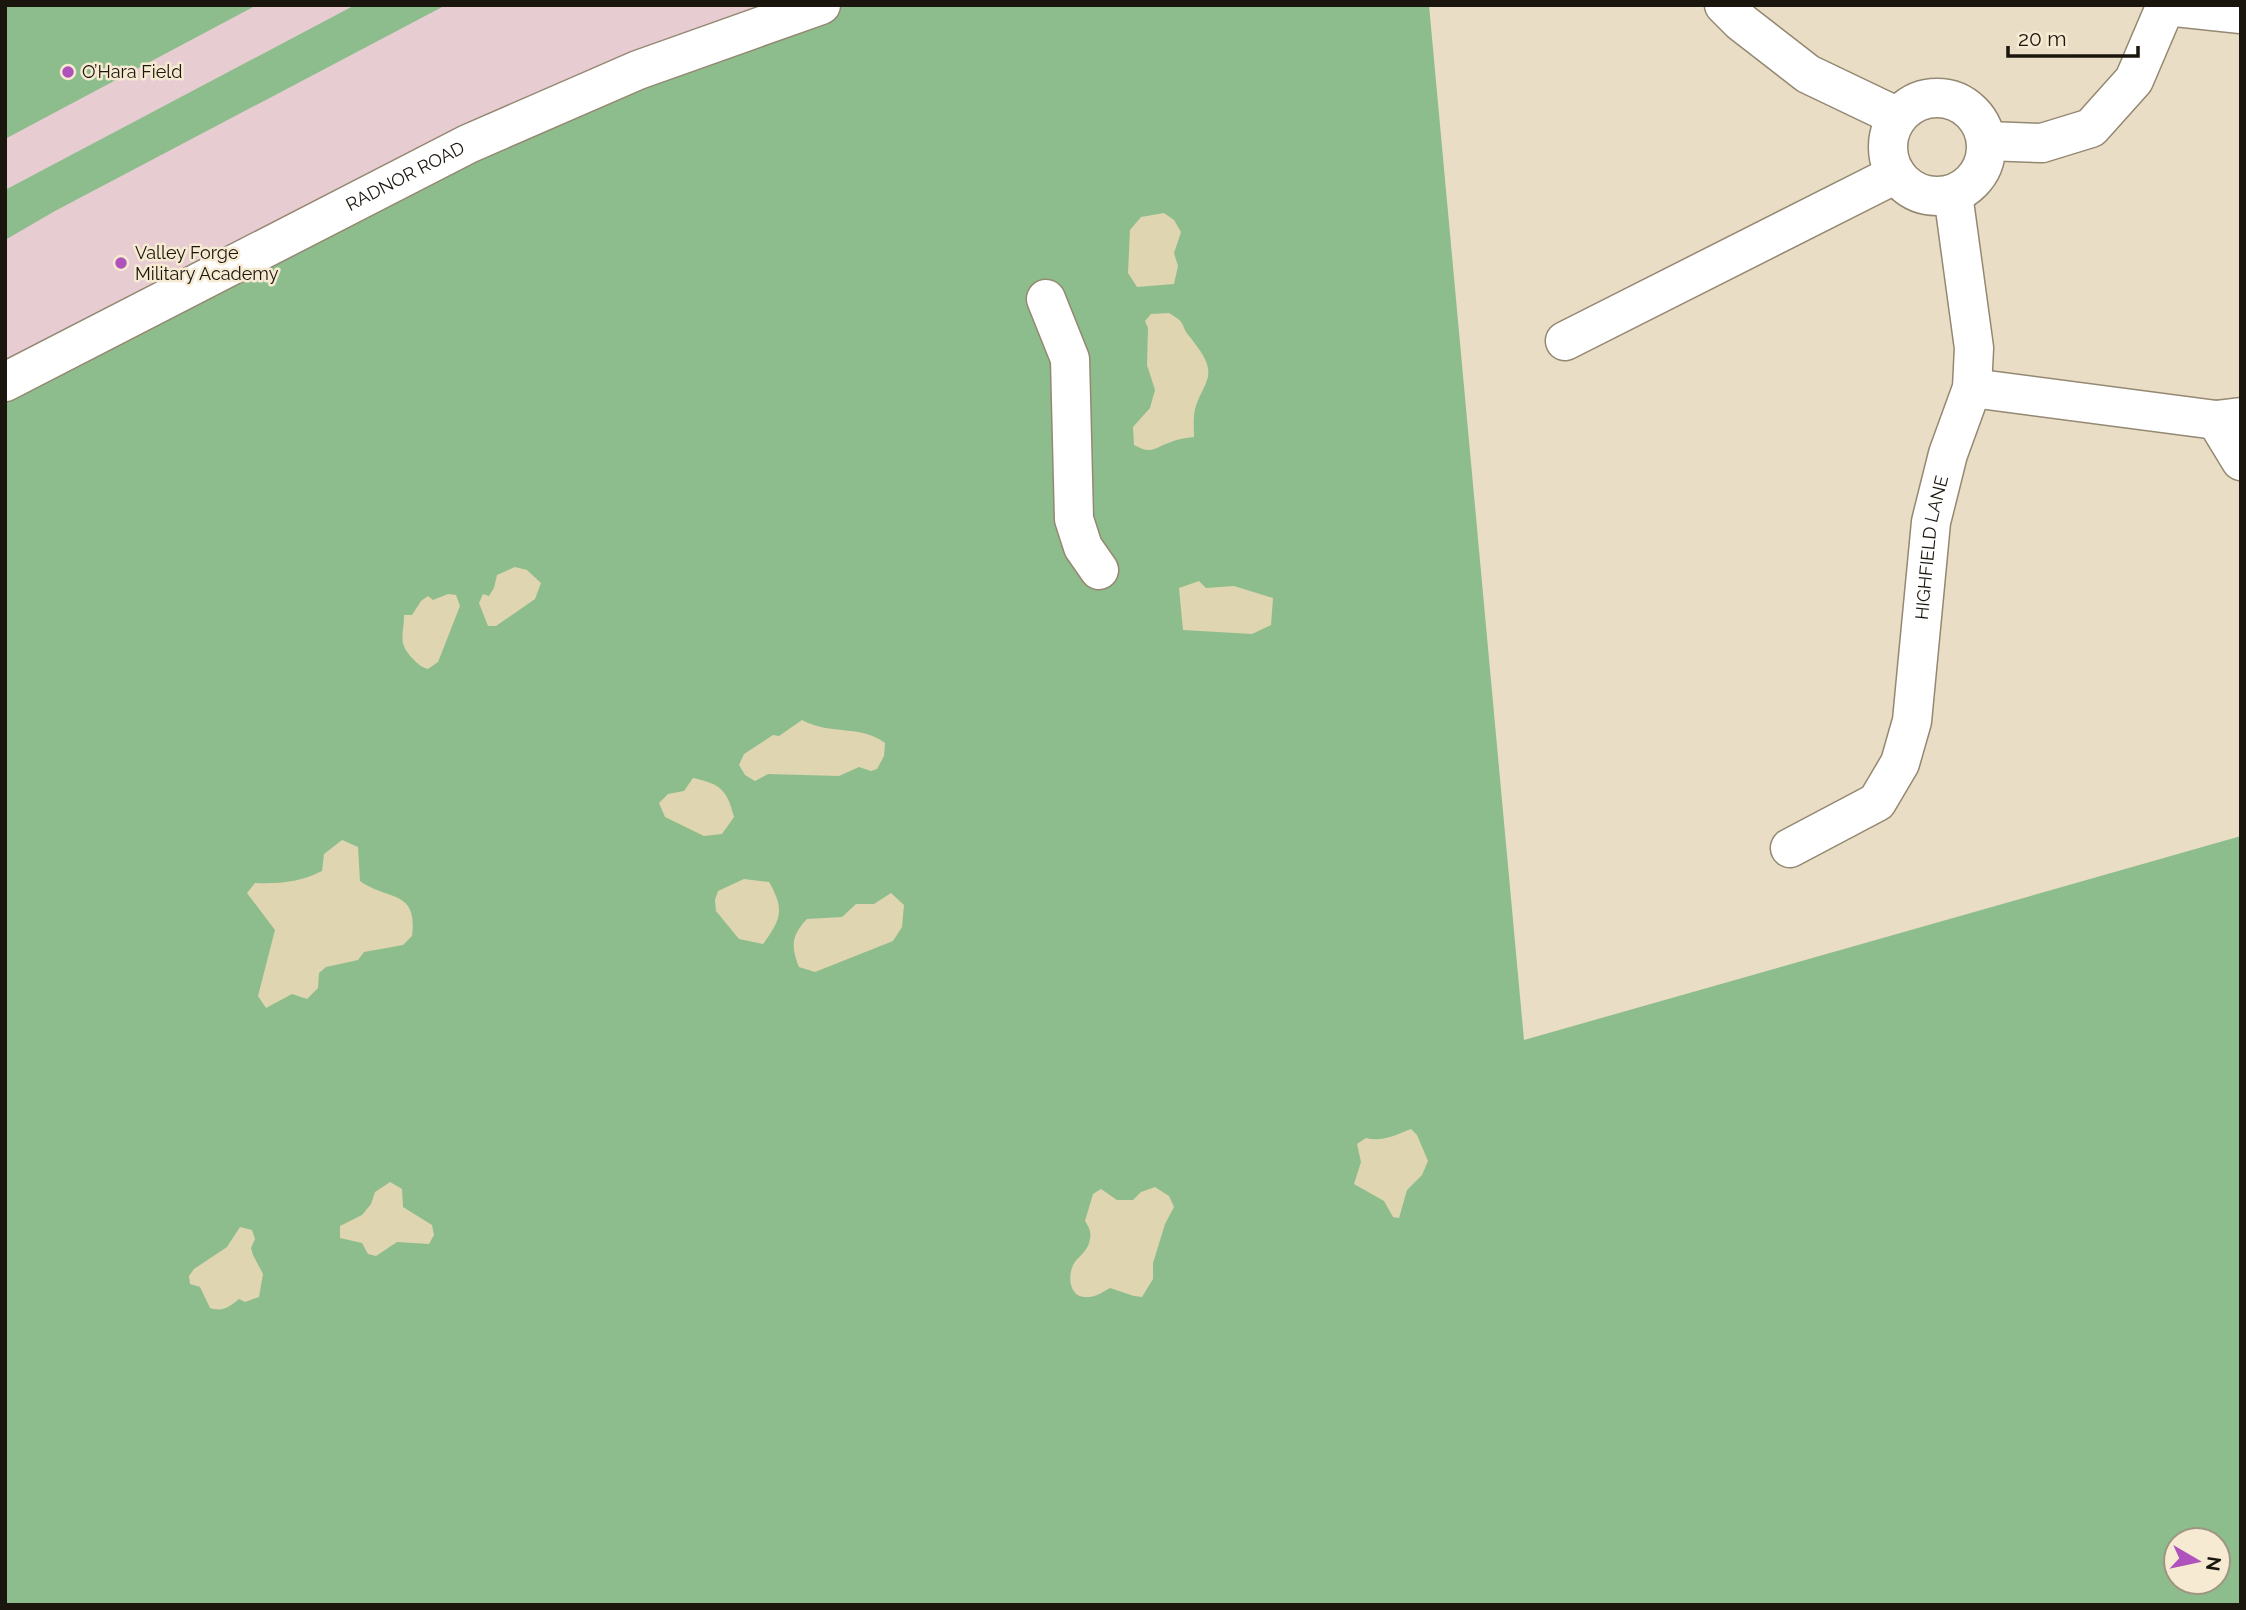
<svg xmlns="http://www.w3.org/2000/svg" width="2246" height="1610" viewBox="0 0 2246 1610" font-family="Raleway,sans-serif">
  <style>
    .education { fill: #e7cdd2 }
    .green { fill: #8ebd8d; fill-rule: evenodd }
    .sand { fill: #dfd5b0 }
    .lines { fill: none; stroke-linecap: round; stroke-linejoin: round }
    .minor-casing { stroke: #948872; stroke-width: 41 }
    .minor { stroke: #fff; stroke-width: 38 }
    .poi-dot { fill: #af52bc; stroke: #f7ead2; stroke-width: 2.5 }
    .labels { text-anchor: middle; stroke-width: 5; stroke-linejoin: round; paint-order: stroke }
    .poi-label { font-size: 18px; fill: #1b160d; stroke: #f7ead2; text-anchor: start }
    .street-label { font-size: 18px; fill: #1b160d; stroke: #f7ead2 }
  </style>
  <rect width="100%" height="100%" fill="#eaddc5"/>
  <path class="education" d="M5 5H821L5 382Z"/>
  <g class="green">
    <path d="M5 5H257L5 139Z"/>
    <path d="M355 5H446L55 211 5 240V190Z"/>
    <path d="M821 5H1429L1524 1040 2241 836V1605H5V382L468 144ZM2176 1540H2218V1582H2176Z"/>
  </g>
  <g class="sand">
    <path d="M1164 213 1174 220 1181 232 1174 253 1178 266 1174 284 1137 287 1128 273 1130 230 1141 217Z"/>
    <path d="M1169 313C1188 324 1179 324 1190 337 1198 348 1211 362 1208 377 1205 388 1198 397 1195 409 1193 418 1194 428 1194 437 1186 438 1178 439 1171 442 1153 448 1153 455 1134 445L1133 427 1150 408 1155 390 1147 365 1148 328 1145 321 1151 314Z"/>
    <path d="M515 567 527 570 541 583 535 599 496 626H488L479 603 483 594 489 596 494 588 497 575Z"/>
    <path d="M1199 581 1206 588 1234 586 1273 598 1271 625 1252 634 1183 630 1179 588Z"/>
    <path d="M448 594 456 595 460 606 438 662 428 669C421 667 418 664 413 659 397 642 404 636 404 615H412L421 601 428 596 433 600Z"/>
    <path d="M802 720C832 736 860 724 885 743L884 756 877 769 871 771 859 767 839 776 768 774 755 781 745 775 739 765 744 754 773 735 779 736Z"/>
    <path d="M693 778C720 784 727 789 734 817L722 834 704 836 665 817 659 803 668 794 684 791Z"/>
    <path d="M342 840 358 847 360 881C388 901 418 889 412 936L403 945 364 952 358 960 326 967 319 973 318 988 307 999 292 994 266 1008 258 996 275 930 247 893 255 883C280 884 300 882 322 871L324 854Z"/>
    <path d="M744 879 769 882C785 910 781 919 763 944L739 939 716 911 715 900 718 891Z"/>
    <path d="M891 893 904 905 902 927 893 941 815 972 799 967C791 946 791 936 807 919L842 917 856 904H874Z"/>
    <path d="M1411 1129 1417 1135 1428 1161 1422 1175 1407 1190 1399 1218 1393 1217 1384 1201 1354 1184 1361 1162 1357 1144 1366 1138C1382 1142 1396 1135 1411 1129Z"/>
    <path d="M390 1182 402 1189 403 1207 432 1225 434 1235 429 1244 397 1242 376 1256 368 1254 362 1243 340 1238V1226L362 1215 371 1204 375 1192Z"/>
    <path d="M1155 1187 1169 1196 1174 1207 1165 1224 1153 1263V1279L1142 1297 1134 1296 1110 1288C1104 1291 1096 1297 1089 1297 1070 1299 1067 1279 1073 1265 1077 1257 1087 1252 1089 1243 1092 1233 1090 1229 1085 1221L1093 1194 1101 1189 1117 1200H1133L1141 1192Z"/>
    <path d="M240 1227 252 1230 255 1239 251 1248 253 1255 263 1274 259 1297 245 1302 239 1299C229 1307 223 1312 210 1308L200 1287 190 1284 189 1276 194 1269 227 1247Z"/>
  </g>
  <g class="lines">
    <defs>
      <g id="minor">
        <path d="M1724 5 1741 22 1808 74 1898 117"/>
        <path d="M2166 6 2241 14"/>
        <circle cx="1937" cy="147" r="49"/>
        <path d="M1986 141 2042 143 2091 128 2134 80 2166 5"/>
        <path d="M1046 299 1070 359 1074 519 1083 547 1099 570"/>
        <path d="M1565 341 1896 174"/>
        <path id="s1" d="M5 382 468 144 638 70 821 5"/>
        <path d="M1972 388 2216 420 2241 417"/>
        <path d="M2216 420 2241 461"/>
        <path id="s2" d="M1790 848 1877 802 1900 763 1912 721 1931 522 1948 454 1972 388 1974 348 1953 194"/>
      </g>
    </defs>
    <use href="#minor" class="minor-casing"/>
    <use href="#minor" class="minor"/>
  </g>
  <g class="poi-dot">
    <circle cx="68" cy="72" r="7"/>
    <circle cx="121" cy="263" r="7"/>
  </g>
  <g class="labels">
    <g class="poi-label">
      <text x="82" y="78">O’Hara Field</text>
      <text x="135" y="259">Valley Forge<tspan x="135" dy="21">Military Academy</tspan></text>
    </g>
    <g class="street-label">
      <text dy="6" stroke="none"><textPath href="#s1" startOffset="450">RADNOR ROAD</textPath></text>
      <text dy="6" stroke="none"><textPath href="#s2" startOffset="362">HIGHFIELD LANE</textPath></text>
    </g>
  </g>
  <rect width="2246" height="1610" fill="none" stroke="#1b160d" stroke-width="14"/>
  <g transform="translate(2197 1561) rotate(99)"><circle r="33" fill="#f7ead2" stroke="#9f9583" stroke-width="2"/>
  <path d="M0-5L12 26L0 18L-12 26Z" fill="#af52bc"/>
  <text y="-10" font-size="19" font-weight="bold" text-anchor="middle" fill="#1b160d">N</text>
  </g>
  <path d="M2008 46v10h130v-10" fill="none" stroke="#1b160d" stroke-width="3.5"/>
  <text x="2018" y="46" font-size="21" fill="#1b160d" stroke="#f7ead2" stroke-width="5" paint-order="stroke">20 m</text>
</svg>
